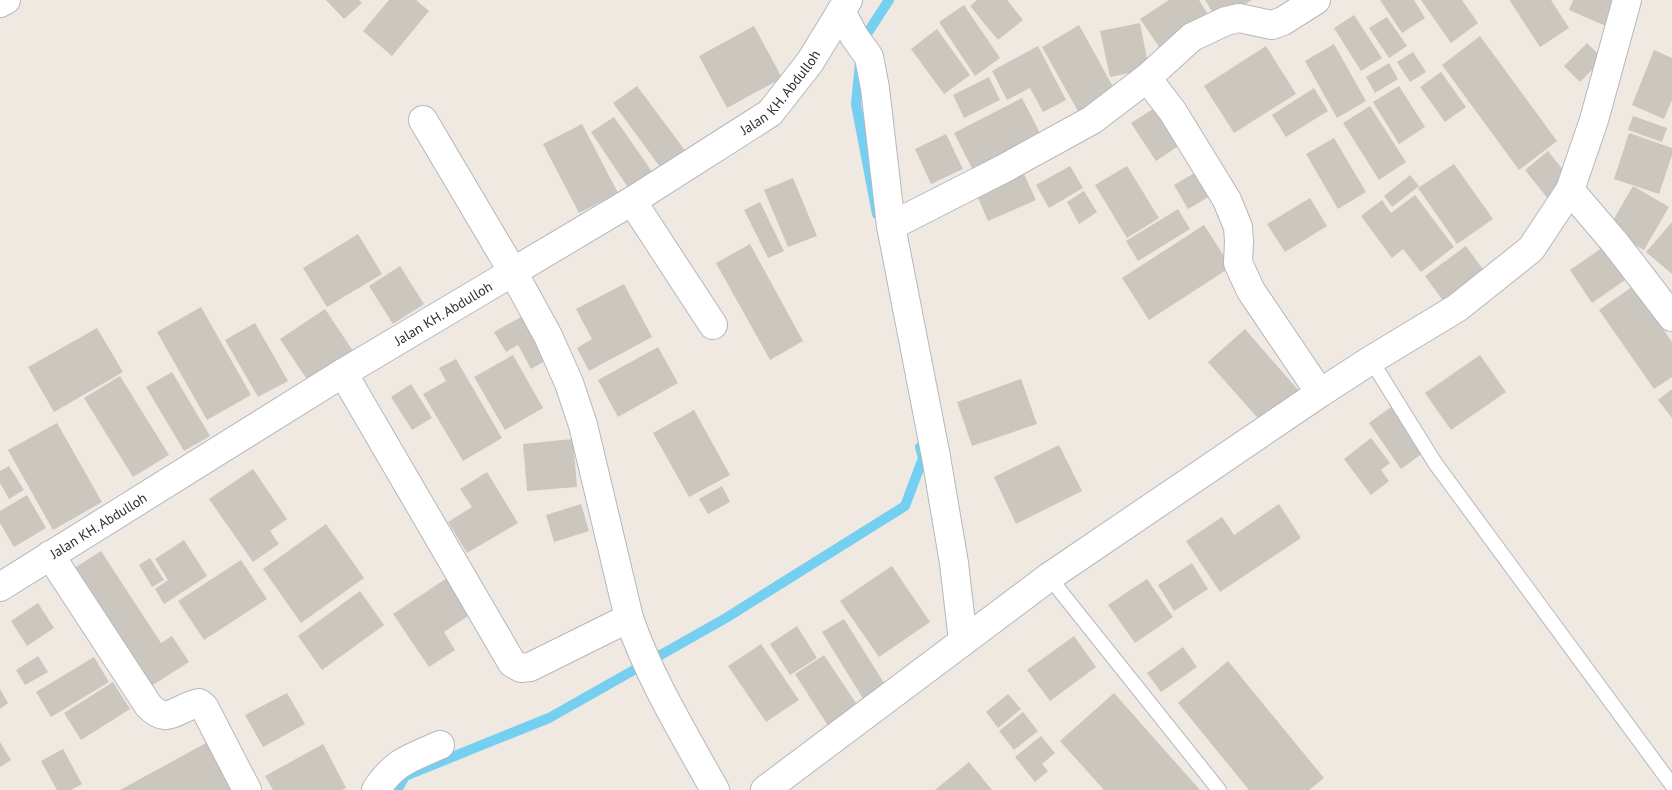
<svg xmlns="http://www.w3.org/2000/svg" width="1672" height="790" viewBox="0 0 1672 790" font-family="'PT Sans',sans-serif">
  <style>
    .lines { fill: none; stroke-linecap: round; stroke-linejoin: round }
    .stream { stroke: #75cff0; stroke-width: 10 }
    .building { fill: #cbc7bf }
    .lane-casing { stroke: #b4b7c1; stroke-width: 16 }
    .street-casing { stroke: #b4b7c1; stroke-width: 30 }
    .secondary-casing { stroke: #b4b7c1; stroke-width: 30 }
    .lane { stroke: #fff; stroke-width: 14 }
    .street { stroke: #fff; stroke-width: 28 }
    .secondary { stroke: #fff; stroke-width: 28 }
    .labels { text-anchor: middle; stroke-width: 4; stroke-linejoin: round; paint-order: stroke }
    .street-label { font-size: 14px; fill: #2e2e2e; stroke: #fff }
  </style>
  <rect width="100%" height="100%" fill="#efe9e1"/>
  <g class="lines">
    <g class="stream">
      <path d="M861 43 889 0"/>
      <path d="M860 63 856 104 877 214"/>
      <path d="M397 790 405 776 549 718 726 618 905 506 923 458 920 447"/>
    </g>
  </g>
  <g class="building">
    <path d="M326 0H359L362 3 344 19Z"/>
    <path d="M389 0H416L429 11 392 56 363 31Z"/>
    <path d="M977 0H1007L1023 20 998 40 970 6Z"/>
    <path d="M1169 0H1199L1213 22 1164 54 1140 19Z"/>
    <path d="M1205 0H1252L1218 21Z"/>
    <path d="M1380 0H1414L1425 18 1402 33Z"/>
    <path d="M1421 0H1462L1478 23 1451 43Z"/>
    <path d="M1511 0H1551L1569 28 1540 47 1510 1Z"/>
    <path d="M1573 0H1617L1606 26 1569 10Z"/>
    <path d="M964 5 1000 58 975 76 939 22Z"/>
    <path d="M1354 15 1382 58 1361 71 1334 28Z"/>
    <path d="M1387 17 1407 46 1389 58 1369 28Z"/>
    <path d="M1140 23 1149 69 1110 77 1100 31Z"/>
    <path d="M1079 25 1116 92 1079 113 1042 47Z"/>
    <path d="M754 26 782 78 727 108 699 56Z"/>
    <path d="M937 29 970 75 944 94 911 49Z"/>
    <path d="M1480 36 1557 141 1519 170 1442 65Z"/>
    <path d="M1587 43 1603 59 1580 82 1564 66Z"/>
    <path d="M1334 44 1366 101 1337 118 1305 61Z"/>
    <path d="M1038 46 1066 100 1043 112 1030 88 1007 100 992 71Z"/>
    <path d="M1266 46 1296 94 1234 133 1204 86Z"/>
    <path d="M1654 50 1672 58V100L1664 119 1632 105Z"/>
    <path d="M1413 52 1426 72 1410 82 1397 62Z"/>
    <path d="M1389 63 1398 79 1375 93 1366 77Z"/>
    <path d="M1441 72 1466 107 1445 122 1420 87Z"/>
    <path d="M989 77 1000 100 964 118 953 95Z"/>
    <path d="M637 86 687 153 663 171 613 103Z"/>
    <path d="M1399 86 1425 127 1399 144 1373 102Z"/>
    <path d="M1314 88 1328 111 1286 137 1272 115Z"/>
    <path d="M1022 98 1044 141 976 176 954 133Z"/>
    <path d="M1159 105 1183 143 1156 161 1131 123Z"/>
    <path d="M1370 106 1406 162 1379 180 1343 123Z"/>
    <path d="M1633 116 1667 128 1662 142 1628 130Z"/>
    <path d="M614 117 653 173 629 189 591 132Z"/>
    <path d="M582 124 618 193 579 213 543 144Z"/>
    <path d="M1629 133 1672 148V155L1659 194 1614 179Z"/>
    <path d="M946 134 963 169 931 184 915 149Z"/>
    <path d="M1334 138 1366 192 1338 209 1306 154Z"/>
    <path d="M1548 151 1572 181 1549 200 1525 170Z"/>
    <path d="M1454 164 1493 219 1457 244 1418 188Z"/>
    <path d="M1070 166 1083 188 1049 208 1036 185Z"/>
    <path d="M1127 166 1159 218 1127 238 1095 185Z"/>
    <path d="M1203 168 1217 192 1188 209 1174 185Z"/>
    <path d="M1023 172 1036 200 988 221 976 193Z"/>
    <path d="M1410 175 1419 186 1392 207 1384 196Z"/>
    <path d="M793 178 817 236 788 247 764 190Z"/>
    <path d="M1633 186 1669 207 1644 250 1608 229Z"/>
    <path d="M1084 191 1097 212 1079 224 1067 202Z"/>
    <path d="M1415 195 1454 247 1421 272 1403 249 1392 258 1361 216 1382 200 1391 213Z"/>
    <path d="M1310 198 1327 226 1285 252 1267 224Z"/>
    <path d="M760 202 784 251 768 258 744 210Z"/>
    <path d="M1178 209 1190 229 1138 261 1126 241Z"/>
    <path d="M1672 222V274L1646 252Z"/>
    <path d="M1204 225 1231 267 1149 320 1122 278Z"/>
    <path d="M358 234 382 274 327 307 303 268Z"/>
    <path d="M750 244 803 341 770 360 716 263Z"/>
    <path d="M1466 246 1485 272 1444 302 1425 276Z"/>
    <path d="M1602 248 1625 280 1592 303 1570 270Z"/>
    <path d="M400 266 424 304 393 324 369 286Z"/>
    <path d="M624 284 652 337 589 371 577 348 592 339 576 309Z"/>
    <path d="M1633 286 1672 342V377L1654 389 1599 310Z"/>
    <path d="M201 307 251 395 207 420 157 332Z"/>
    <path d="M325 309 355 354 310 384 280 339Z"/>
    <path d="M530 312 555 355 531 369 518 345 506 352 494 332Z"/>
    <path d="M255 323 288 381 258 397 225 340Z"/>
    <path d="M97 328 123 372 54 412 28 367Z"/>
    <path d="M1245 329 1300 392 1263 424 1208 362Z"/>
    <path d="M658 347 678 383 618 417 598 380Z"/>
    <path d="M513 355 543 408 505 430 474 377Z"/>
    <path d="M1480 355 1506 392 1451 430 1425 393Z"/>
    <path d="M456 359 502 438 463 461 423 394 446 381 439 368Z"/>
    <path d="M172 372 210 436 184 451 146 387Z"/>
    <path d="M120 376 169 455 133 477 84 398Z"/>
    <path d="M1021 379 1037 424 972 446 957 402Z"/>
    <path d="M411 384 432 418 412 430 391 397Z"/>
    <path d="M1672 389V418L1658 400Z"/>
    <path d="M1391 407 1423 453 1401 469 1369 423Z"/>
    <path d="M694 410 730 475 689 497 653 433Z"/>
    <path d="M57 423 102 502 53 530 8 450Z"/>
    <path d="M1371 438 1390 463 1381 470 1389 481 1371 495 1344 459Z"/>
    <path d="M573 439 577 487 527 491 523 444Z"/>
    <path d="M1059 445 1082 491 1016 524 994 477Z"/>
    <path d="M9 466 24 490 9 499 0 483V471Z"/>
    <path d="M253 469 287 519 270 531 279 544 253 562 209 499Z"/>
    <path d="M487 472 518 523 467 553 448 522 472 507 460 489Z"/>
    <path d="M722 486 730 502 708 514 699 499Z"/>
    <path d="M27 495 46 528 14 547 0 523V511Z"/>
    <path d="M581 504 589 531 554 542 546 515Z"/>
    <path d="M1279 504 1301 538 1220 592 1186 541 1222 517 1234 535Z"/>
    <path d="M326 524 364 578 301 623 263 569Z"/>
    <path d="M184 540 207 576 164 604 155 589 168 580 155 559Z"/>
    <path d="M101 551 161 643 172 636 189 662 145 690 68 572Z"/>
    <path d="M150 558 164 580 152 587 139 565Z"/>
    <path d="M241 560 267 599 204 640 178 601Z"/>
    <path d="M1192 563 1208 589 1174 611 1158 585Z"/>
    <path d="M892 566 930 622 879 657 840 601Z"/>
    <path d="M450 576 474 612 444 632 455 650 429 667 393 614Z"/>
    <path d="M1147 579 1173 617 1135 643 1108 605Z"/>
    <path d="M360 591 384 625 322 670 298 636Z"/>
    <path d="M38 603 54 628 27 646 11 621Z"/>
    <path d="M844 619 889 691 867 705 822 632Z"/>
    <path d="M797 626 817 658 790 675 770 644Z"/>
    <path d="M1074 636 1096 667 1050 701 1027 670Z"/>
    <path d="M761 644 799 700 766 722 728 666Z"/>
    <path d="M1183 647 1197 667 1161 692 1147 673Z"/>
    <path d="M824 655 862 712 832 732 795 674Z"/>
    <path d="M38 656 48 672 25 685 16 670Z"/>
    <path d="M94 657 109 682 51 717 36 692Z"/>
    <path d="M1228 661 1324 778 1309 790H1249L1178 703Z"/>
    <path d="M113 682 130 709 81 740 64 713Z"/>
    <path d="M0 689 8 703 0 709Z"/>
    <path d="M287 693 305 724 263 747 245 715Z"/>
    <path d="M1114 693 1200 790H1104L1060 741Z"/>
    <path d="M1008 694 1021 709 998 728 986 712Z"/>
    <path d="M1023 712 1038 731 1014 750 999 731Z"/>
    <path d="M1041 736 1055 753 1042 764 1048 771 1035 782 1015 757Z"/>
    <path d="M215 738 235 790H120Z"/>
    <path d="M0 742 11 760 0 767Z"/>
    <path d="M323 744 346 788 342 790H273L265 776Z"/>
    <path d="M63 749 82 784 71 790H57L41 761Z"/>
    <path d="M969 762 992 790H935Z"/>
  </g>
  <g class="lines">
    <defs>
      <g id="lane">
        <path d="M1371 360 1435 463 1672 785"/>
        <path d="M1049 577 1219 790"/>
      </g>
      <g id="street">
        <path d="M1316 0 1283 21 1272 25 1239 18 1226 21 1192 37 1147 78 1173 112 1227 200 1238 227 1239 241 1238 263 1251 291 1320 393"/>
        <path d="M841 11 854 36 869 57 875 88 891 226 936 457 954 563 963 641"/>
        <path d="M423 120 513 272 548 336 569 383 583 425 629 618C650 679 684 734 715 790"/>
        <path d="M1570 190 1616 244 1672 317"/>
        <path d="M632 201 713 325"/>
        <path d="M891 226 1003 169 1092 120 1147 78"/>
        <path d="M343 373 512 663 521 668 530 667 629 618"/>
        <path d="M50 555 148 705C168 727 177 707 199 703L204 707 247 790"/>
        <path id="s1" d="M0 587 343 373 632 201 770 113 810 62 848 0"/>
        <path d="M376 790C394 762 410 758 440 745"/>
        <path d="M765 790 1049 577 1320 393 1371 360 1457 308 1531 249 1570 190 1594 120 1627 0"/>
      </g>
      <path id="secondary" d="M0 3 6 0"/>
    </defs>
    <use href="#lane" class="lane-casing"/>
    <use href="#street" class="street-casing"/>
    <use href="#secondary" class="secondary-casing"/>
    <use href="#lane" class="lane"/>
    <use href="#street" class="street"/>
    <use href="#secondary" class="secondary"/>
  </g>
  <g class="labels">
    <g class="street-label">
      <text dy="5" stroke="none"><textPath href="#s1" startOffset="926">Jalan KH. Abdulloh</textPath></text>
      <text dy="5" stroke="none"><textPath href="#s1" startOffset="521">Jalan KH. Abdulloh</textPath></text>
      <text dy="5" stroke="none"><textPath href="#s1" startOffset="116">Jalan KH. Abdulloh</textPath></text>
    </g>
  </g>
</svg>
